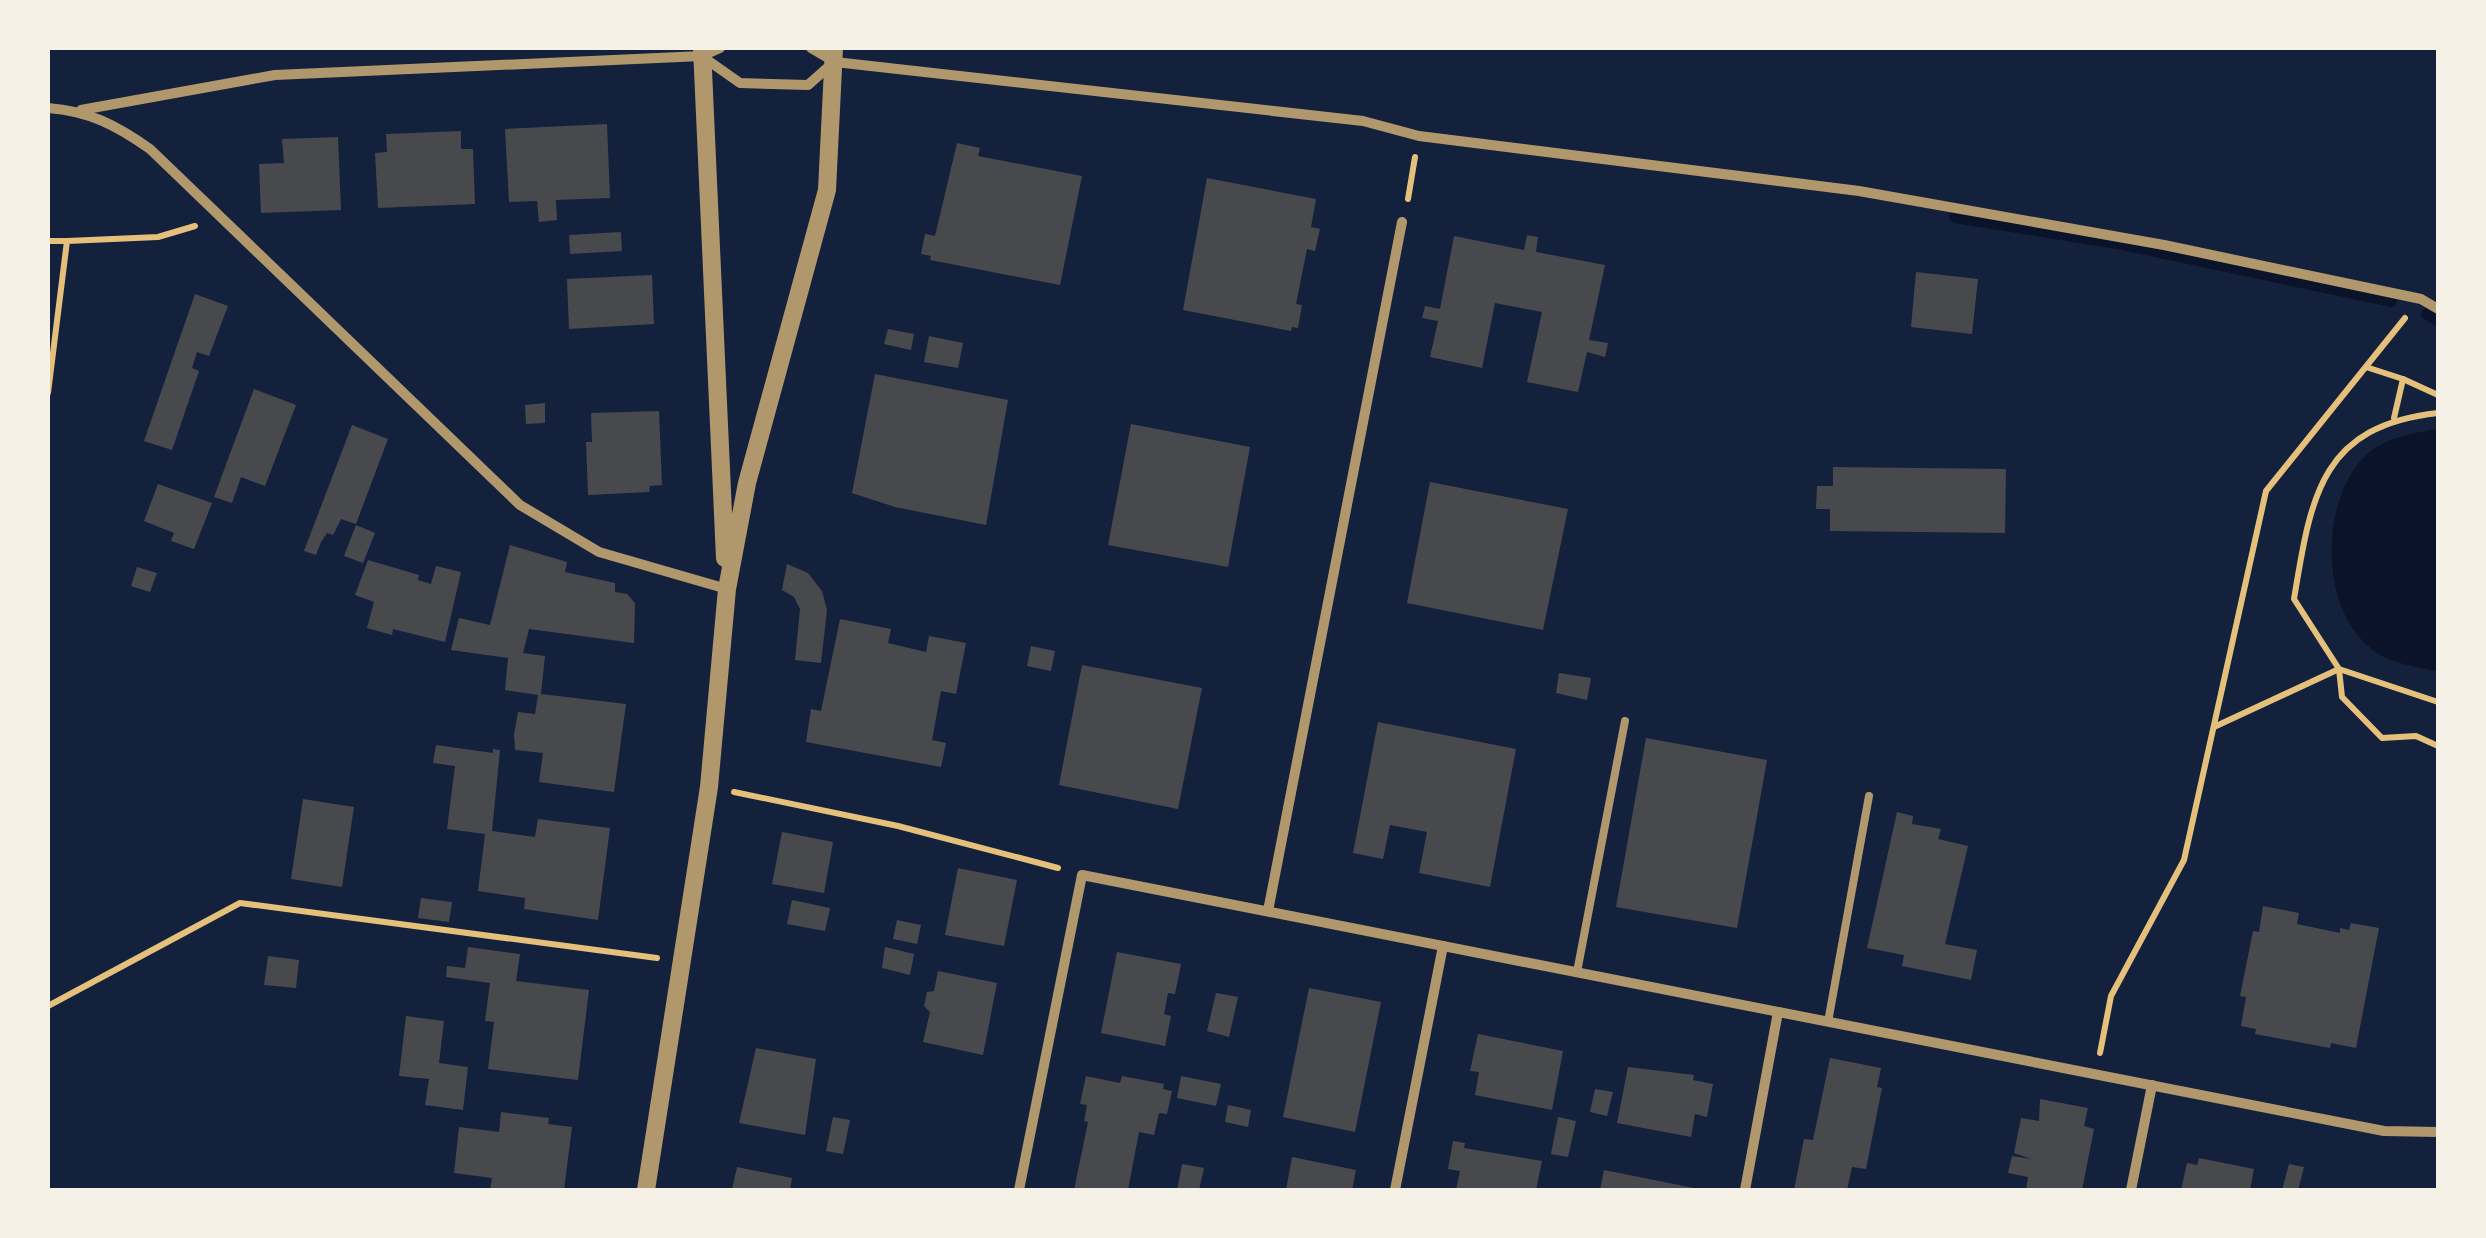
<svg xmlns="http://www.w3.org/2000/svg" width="2486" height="1238" viewBox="0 0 2486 1238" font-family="Rubik,sans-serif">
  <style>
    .water { fill: #0b132b }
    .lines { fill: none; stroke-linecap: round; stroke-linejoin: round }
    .stream { stroke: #0b132b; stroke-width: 12 }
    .building { fill: #48494c }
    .path { stroke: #e5c07b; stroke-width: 6 }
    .service { stroke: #b1986c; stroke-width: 8 }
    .minor { stroke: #b1986c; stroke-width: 10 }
    .tertiary { stroke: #b1986c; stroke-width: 18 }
  </style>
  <rect width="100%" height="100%" fill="#14213d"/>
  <path class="water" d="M2438 429V672C2422 668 2402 665 2386 658 2320 626 2317 511 2361 460 2381 438 2412 433 2438 429Z"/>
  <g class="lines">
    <g class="stream">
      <path d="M1955 217 2117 243 2391 301"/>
      <path d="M2427 314 2438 320"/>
    </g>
  </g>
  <g class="building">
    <path d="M607 124 610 198 556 200 557 220 539 222 537 201 509 202 505 129Z"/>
    <path d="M461 131V149H473L475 204 378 208 375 153 387 152 386 134Z"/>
    <path d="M338 137 341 210 261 213 259 164 284 163 282 139Z"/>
    <path d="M957 143 980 148 978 156 1082 176 1060 285 930 260 931 256 921 254 925 234 935 236Z"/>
    <path d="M1207 178 1316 199 1311 227 1320 229 1315 251 1307 249 1296 304 1302 305 1298 328 1292 327 1291 331 1183 310Z"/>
    <path d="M621 232 622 251 570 254 569 235Z"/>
    <path d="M1527 235 1538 237 1536 252 1605 265 1589 340 1608 343 1605 357 1587 352 1578 392 1527 382 1542 312 1495 303 1482 368 1430 357 1438 321 1422 318 1425 306 1440 309 1454 236 1524 250Z"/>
    <path d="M1916 272 1978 279 1972 334 1911 327Z"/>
    <path d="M652 275 654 324 569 329 567 279Z"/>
    <path d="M195 294 228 306 209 356 197 352 192 368 199 371 172 450 144 441Z"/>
    <path d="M888 329 914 334 911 350 884 344Z"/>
    <path d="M929 336 963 343 958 368 924 362Z"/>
    <path d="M875 374 1008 400 986 525 895 507 852 493Z"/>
    <path d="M254 389 296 405 265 486 241 477 232 503 214 497Z"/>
    <path d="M545 403V423L526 424 525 405Z"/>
    <path d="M659 411 662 485 650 486 649 492 588 495 586 442H592L591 413Z"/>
    <path d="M1131 424 1250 447 1228 567 1108 545Z"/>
    <path d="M352 425 388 439 356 524 341 519 333 535 327 533 321 542 316 555 304 551Z"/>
    <path d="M1833 467 2006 469 2005 533 1830 531V509H1816L1817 486H1833Z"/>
    <path d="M1430 482 1568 509 1543 630 1407 603Z"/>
    <path d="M158 484 212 503 194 549 171 541 174 533 144 521Z"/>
    <path d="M356 525 375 533 363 563 344 556Z"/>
    <path d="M510 545 567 562 565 572 615 583V592L627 594 635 603 634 643 529 629 523 653 545 656 541 694 626 704 614 792 539 782 543 753 515 750 514 735 518 712 535 714 538 695 505 690 508 658 451 650 459 618 490 625Z"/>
    <path d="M368 560 419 575 418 580 431 584 436 566 461 572 445 642 393 629 392 635 367 628 374 602 355 595Z"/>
    <path d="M787 564 808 573 822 591 827 610 821 663 795 660 800 609 794 597 782 590Z"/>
    <path d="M137 567 157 573 150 592 131 586Z"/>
    <path d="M840 619 891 629 888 643 926 652 929 636 966 643 956 694 941 691 932 740 946 743 941 767 806 742 811 709 821 711Z"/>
    <path d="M1031 646 1055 651 1051 671 1027 666Z"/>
    <path d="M1082 665 1202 688 1178 809 1059 785Z"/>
    <path d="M1559 673 1591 678 1587 700 1556 693Z"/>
    <path d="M1378 722 1516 749 1490 887 1419 873 1427 832 1390 825 1383 859 1353 853Z"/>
    <path d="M1646 738 1767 760 1737 928 1616 907Z"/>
    <path d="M436 745 493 753V749L500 750 492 831 535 837 538 819 610 828 598 920 524 909 525 898 478 891 485 834 447 829 455 766 433 763Z"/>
    <path d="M303 799 354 807 342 887 291 879Z"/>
    <path d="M1897 812 1913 816 1912 824 1941 829 1938 839 1968 846 1945 944 1977 950 1971 980 1902 966 1904 955 1867 948Z"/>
    <path d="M782 832 833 842 824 893 772 884Z"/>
    <path d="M958 868 1017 880 1004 946 945 935Z"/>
    <path d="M421 898 452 902 449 922 418 918Z"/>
    <path d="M792 900 830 908 825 931 787 924Z"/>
    <path d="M2263 906 2299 913 2297 924 2340 933V928L2349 930 2351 923 2379 928 2356 1048 2331 1043 2330 1048 2255 1034 2256 1029 2241 1026 2246 997 2240 996 2253 931 2259 932Z"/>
    <path d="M897 920 921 925 917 944 893 939Z"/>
    <path d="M468 947 520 954 516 981 589 990 578 1080 488 1069 494 1022 485 1021 490 983 446 977 447 966 465 968Z"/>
    <path d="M885 947 914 954 910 975 882 968Z"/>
    <path d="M1117 952 1181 964 1175 994 1168 993 1166 1004 1164 1014 1171 1016 1165 1046 1101 1033Z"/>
    <path d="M268 956 299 960 296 988 264 985Z"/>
    <path d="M938 971 997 983 983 1055 923 1042 930 1012 924 1006 927 992 934 991Z"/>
    <path d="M1309 988 1381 1002 1355 1132 1283 1117Z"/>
    <path d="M1216 993 1238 997 1229 1037 1207 1031Z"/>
    <path d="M406 1016 444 1021 439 1063 468 1067 463 1110 425 1105 429 1079 399 1076Z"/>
    <path d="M1478 1034 1563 1051 1552 1110 1475 1095 1479 1072 1470 1071Z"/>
    <path d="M756 1048 816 1059 805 1135 739 1123Z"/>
    <path d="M1830 1058 1881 1068 1877 1087 1882 1088 1866 1169 1852 1167 1847 1190H1794L1804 1139 1813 1140Z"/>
    <path d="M1628 1067 1694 1075 1693 1080 1713 1084 1707 1117 1695 1114 1691 1137 1617 1123Z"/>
    <path d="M1086 1076 1120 1083 1122 1076 1164 1084 1163 1089 1172 1091 1167 1114 1159 1113 1154 1135 1139 1132 1128 1190H1074L1088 1122 1084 1121 1087 1105 1080 1104Z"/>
    <path d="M1181 1076 1221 1084 1216 1106 1177 1098Z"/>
    <path d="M1595 1089 1613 1092 1607 1116 1590 1112Z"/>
    <path d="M2040 1099 2088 1108 2084 1126 2094 1129 2082 1190H2026L2028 1177 2008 1173 2012 1156 2031 1159 2014 1153 2021 1118 2039 1121Z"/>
    <path d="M1228 1105 1251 1110 1248 1127 1225 1122Z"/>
    <path d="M501 1112 549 1118 548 1124 572 1127 564 1190H490L492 1178 454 1173 459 1127 499 1132Z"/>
    <path d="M833 1117 850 1120 843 1154 826 1151Z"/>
    <path d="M1558 1117 1576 1121 1568 1157 1551 1154Z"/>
    <path d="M1453 1141 1465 1143 1464 1148 1542 1161 1536 1190H1456L1460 1171 1448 1169Z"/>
    <path d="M1292 1157 1356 1170 1352 1190H1286Z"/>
    <path d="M2199 1158 2254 1169 2250 1190H2181L2187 1163 2197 1165Z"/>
    <path d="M1182 1164 1204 1168 1199 1190H1177Z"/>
    <path d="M2289 1164 2304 1167 2298 1190H2282Z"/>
    <path d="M737 1167 792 1178 790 1190H732Z"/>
    <path d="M1604 1170 1699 1189V1190H1600Z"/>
  </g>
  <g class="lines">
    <g class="path">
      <path d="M1408 199 1415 157"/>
      <path d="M48 241H66"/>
      <path d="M2366 367 2403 379 2394 418"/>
      <path d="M2403 379 2438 395"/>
      <path d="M48 393 67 241 158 237 195 226"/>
      <path d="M2438 413C2320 426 2311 497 2294 599L2339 669 2438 702"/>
      <path d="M2214 727 2339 669 2342 697 2382 738 2416 736 2438 746"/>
      <path d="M734 792 898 826 1058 868"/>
      <path d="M48 1006 240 903 657 958"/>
      <path d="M2100 1053 2111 996 2184 860 2266 491 2405 318"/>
    </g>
    <g class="service">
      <path d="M1577 972 1625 721"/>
      <path d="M1828 1022 1869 796"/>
    </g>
    <g class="minor">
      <path d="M811 48 835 62 1363 121 1419 136 1859 191 2164 245 2421 299 2438 309"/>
      <path d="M703 57 740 83 808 85 834 62"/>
      <path d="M48 108C89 111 116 125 150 149L520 505 599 552 727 589"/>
      <path d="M81 110 275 75 702 56 720 48"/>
      <path d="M1268 911 1402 222"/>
      <path d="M1019 1190 1082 875 2384 1131 2438 1132"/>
      <path d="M1395 1190 1443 946"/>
      <path d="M1745 1190 1778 1012"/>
      <path d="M2131 1190 2152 1085"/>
    </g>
    <g class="tertiary">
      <path d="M702 48 725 558"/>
      <path d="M646 1190 709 787 727 589 747 483 827 190 834 48"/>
    </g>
  </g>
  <rect width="2486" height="1238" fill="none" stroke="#f6f1e7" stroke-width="100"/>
</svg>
